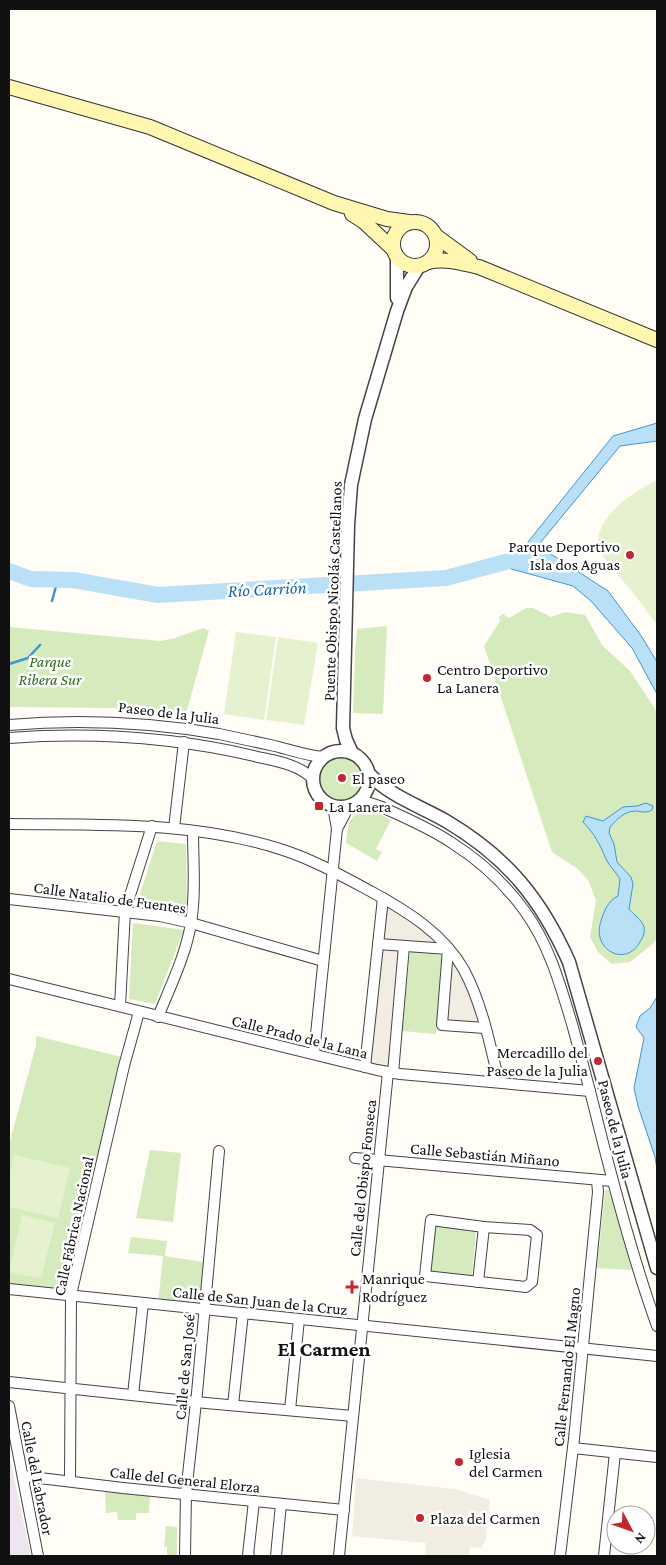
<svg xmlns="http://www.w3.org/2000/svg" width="666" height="1565" viewBox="0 0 666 1565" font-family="'Crimson Pro',serif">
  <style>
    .industrial { fill: #eee6ef }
    .green { fill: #d5ebbd }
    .pitch { fill: #e6f2cf }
    .plaza { fill: #f1ede2 }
    .water { fill: #b9e0f7; stroke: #3f96cf }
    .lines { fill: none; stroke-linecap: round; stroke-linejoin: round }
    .stream { stroke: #3f96cf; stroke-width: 2.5 }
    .river { stroke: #b9e0f7; stroke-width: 16 }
    .minor-casing { stroke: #444; stroke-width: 12 }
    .tertiary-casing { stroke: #444; stroke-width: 15 }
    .secondary-casing { stroke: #333; stroke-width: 16 }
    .minor { stroke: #fff; stroke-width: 10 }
    .tertiary { stroke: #fff; stroke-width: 12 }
    .secondary { stroke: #fff6b0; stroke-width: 14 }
    .poi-dot { fill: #c4262e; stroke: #fff; stroke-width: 2 }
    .labels { text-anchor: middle; stroke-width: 5; stroke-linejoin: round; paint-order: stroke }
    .poi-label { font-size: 16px; fill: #111; stroke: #fff; text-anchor: start }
    .street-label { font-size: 16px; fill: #111; stroke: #fff }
    .park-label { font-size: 16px; font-style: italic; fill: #2f6b1f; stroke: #fff }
    .water-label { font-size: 18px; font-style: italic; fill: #1768a6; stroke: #fff }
    .district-label { font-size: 21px; font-weight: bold; fill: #111; stroke: #fff }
  </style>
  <rect width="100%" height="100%" fill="#fffdf5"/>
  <path class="industrial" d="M9 1455 31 1556H9Z"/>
  <g class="green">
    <path d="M526 608H533L551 617 565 612 585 615 602 645 630 671 657 712V938L654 943 630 962 612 964 598 952 590 937 596 900 588 880 578 869 552 852 484 646 500 621 499 617 503 614 509 618Z"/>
    <path d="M387 626 383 714 353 713 355 652 357 629Z"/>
    <path d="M9 627 161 641 175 638 203 628 209 631 185 717 117 708 9 707Z"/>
    <circle cx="341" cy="779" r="28"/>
    <path d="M367 810 376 812 391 820 376 849 382 852 377 861 346 843C348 827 348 813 367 810Z"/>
    <path d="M157 841 186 844 187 910 137 903Z"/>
    <path d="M133 923 184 930 155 1004 129 999Z"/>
    <path d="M410 952 443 955 436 1034 402 1031Z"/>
    <path d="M36 1036 126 1058 71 1295 9 1289V1145L36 1045Z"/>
    <path d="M150 1150 181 1153 173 1222 136 1218Z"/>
    <path d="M605 1190H609L632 1270 597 1268Z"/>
    <path d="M434 1225 476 1231 472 1276 430 1272Z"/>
    <path d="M131 1237 167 1241 165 1256 209 1263 205 1309 158 1304 163 1256 128 1253Z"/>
    <path d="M105 1492 150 1495 149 1513H136V1520H118L117 1512 106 1513Z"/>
    <path d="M166 1526 177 1527V1556H167V1547H164Z"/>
  </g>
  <g class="pitch">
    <path d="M657 480V625L637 598 598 550C594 517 631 493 657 480Z"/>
    <path d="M236 632 276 637 264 720 224 714Z"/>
    <path d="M278 637 318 643 304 725 266 720Z"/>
    <path d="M14 1155 70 1168 58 1218 9 1207V1180Z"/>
    <path d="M22 1215 55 1223 41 1278 9 1272Z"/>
  </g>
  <g class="plaza">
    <path d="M383 898 421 922 437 936 453 954 464 969 474 994 485 1028 442 1025 448 949 404 946 393 1073 365 1067Z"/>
    <path d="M356 1478 455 1489 490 1500 486 1539 481 1548 470 1547 469 1556H425L426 1543 352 1536Z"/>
  </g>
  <g class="water">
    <path d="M657 423V441L620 446 536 548 554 556 608 591 642 637 657 662V694L632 648 591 601 573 586 508 568 528 542 613 436Z"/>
    <path d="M646 803 653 806 652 810C647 813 642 812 636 811 625 811 617 819 610 827L609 833 614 844 617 862 631 877 633 884 629 909C633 914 642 920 644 927 645 933 643 937 640 942 626 968 591 950 601 921 604 911 608 901 618 896L620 879C616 872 609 866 606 859 599 843 596 836 583 822L586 816 603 821 623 807 637 806Z"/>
    <path d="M657 997V1169L655 1157 638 1106 634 1088 644 1038 636 1027 640 1016 650 1008Z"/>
  </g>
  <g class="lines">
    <g class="stream">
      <path d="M52 601 58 579"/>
      <path d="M9 664 28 658 40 645"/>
    </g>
    <path class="river" d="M9 571 31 579 73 580 158 595 446 578 524 557 535 561"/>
    <defs>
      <g id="minor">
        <path d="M9 725C80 719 148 722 219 734 238 738 256 742 275 746 291 750 307 756 324 757"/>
        <path d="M9 738C91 732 173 737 254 756 274 761 297 763 313 779"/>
        <path d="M357 802 370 803 382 807C405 818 430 828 452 843 479 860 505 884 524 910 549 944 560 984 572 1024 581 1057 590 1090 598 1123 615 1191 633 1259 657 1326"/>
        <path d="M9 824C100 825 195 821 283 850 314 860 344 877 372 892 407 911 444 934 464 970 482 1004 490 1044 499 1082"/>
        <path d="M174 828 184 742"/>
        <path d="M337 829 349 806"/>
        <path d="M9 899 160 916 191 923 323 961"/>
        <path d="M378 944 448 949 442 1025 485 1028"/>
        <path d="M9 979 377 1070 400 1074 590 1091"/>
        <path d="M120 1006 125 911 152 826"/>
        <path d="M158 1017C170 987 186 955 191 923 196 893 193 861 193 831"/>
        <path d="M314 1054 337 829 333 806"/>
        <path d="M365 1067 383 898"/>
        <path d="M393 1073 404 946"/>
        <path d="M355 1158 612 1181"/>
        <path d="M431 1220 484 1227 530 1230 537 1235 532 1282 526 1287 425 1276Z"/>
        <path d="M478 1282 484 1227"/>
        <path d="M9 1289 657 1356"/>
        <path d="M9 1382 206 1403 353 1416"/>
        <path d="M133 1395 143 1303"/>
        <path d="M233 1405 243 1313"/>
        <path d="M9 1406 38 1556"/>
        <path d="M290 1410 299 1319"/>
        <path d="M573 1448 657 1457"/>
        <path d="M23 1476 123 1488 344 1510"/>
        <path d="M70 1481 71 1295 124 1066 139 1012"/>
        <path d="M185 1556 186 1493 197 1393 219 1151"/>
        <path d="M249 1556 248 1555 254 1501"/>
        <path d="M276 1556 281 1504"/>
        <path d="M339 1556 388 1072"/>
        <path d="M560 1556 574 1439 598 1192 597 1180"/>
        <path d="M604 1556 615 1453"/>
      </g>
      <g id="tertiary">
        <path d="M397 257V298"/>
        <circle cx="341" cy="779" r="28"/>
        <path d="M352 753 346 740 343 728 348 525 351 485 365 419 397 311 406 287 419 266"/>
        <path d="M368 773C391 797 418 805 446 821 507 857 541 899 569 962L657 1268"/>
      </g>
      <g id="secondary">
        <path d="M9 87 150 127 334 203 387 219 409 222"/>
        <path d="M352 214 363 221 393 249"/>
        <circle cx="415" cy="244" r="22"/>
        <path d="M436 236 470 261"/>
        <path d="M428 262C447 258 461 263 479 267L657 340"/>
      </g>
    </defs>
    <use href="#minor" class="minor-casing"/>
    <use href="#tertiary" class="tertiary-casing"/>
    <use href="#secondary" class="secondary-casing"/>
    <use href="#minor" class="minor"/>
    <use href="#tertiary" class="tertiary"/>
    <use href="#secondary" class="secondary"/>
  </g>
  <g class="poi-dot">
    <circle cx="630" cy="555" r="5"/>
    <circle cx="427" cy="678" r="5"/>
    <circle cx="342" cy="778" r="5"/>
    <rect x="314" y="801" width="10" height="10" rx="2.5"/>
    <circle cx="598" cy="1061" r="5"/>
    <path d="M349.5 1279.5h5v5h5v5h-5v5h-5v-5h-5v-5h5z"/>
    <circle cx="459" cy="1462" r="5"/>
    <circle cx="420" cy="1518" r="5"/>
  </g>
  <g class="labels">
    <g class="poi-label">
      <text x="620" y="552" text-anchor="end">Parque Deportivo<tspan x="620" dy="18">Isla dos Aguas</tspan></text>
      <text x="437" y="675">Centro Deportivo<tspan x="437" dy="18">La Lanera</tspan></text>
      <text x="352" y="784">El paseo</text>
      <text x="329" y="812">La Lanera</text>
      <text x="588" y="1058" text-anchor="end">Mercadillo del<tspan x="588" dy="18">Paseo de la Julia</tspan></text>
      <text x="362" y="1284">Manrique<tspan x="362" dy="18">Rodríguez</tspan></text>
      <text x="469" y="1459">Iglesia<tspan x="469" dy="18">del Carmen</tspan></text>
      <text x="430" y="1524">Plaza del Carmen</text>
    </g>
    <g class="street-label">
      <text transform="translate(332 591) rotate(-88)" y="6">Puente Obispo Nicolás Castellanos</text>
      <text transform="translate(169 712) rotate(7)" y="6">Paseo de la Julia</text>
      <text transform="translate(110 897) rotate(8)" y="6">Calle Natalio de Fuentes</text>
      <text transform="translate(300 1036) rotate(14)" y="6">Calle Prado de la Lana</text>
      <text transform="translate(616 1129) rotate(76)" y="6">Paseo de la Julia</text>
      <text transform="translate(485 1154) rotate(5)" y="6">Calle Sebastián Miñano</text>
      <text transform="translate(362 1178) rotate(-84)" y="6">Calle del Obispo Fonseca</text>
      <text transform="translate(73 1226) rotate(-78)" y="6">Calle Fábrica Nacional</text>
      <text transform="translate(260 1300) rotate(6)" y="6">Calle de San Juan de la Cruz</text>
      <text transform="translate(184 1367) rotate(-85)" y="6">Calle de San José</text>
      <text transform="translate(566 1367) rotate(-84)" y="6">Calle Fernando El Magno</text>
      <text transform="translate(38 1478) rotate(79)" y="6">Calle del Labrador</text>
      <text transform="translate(185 1479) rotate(6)" y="6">Calle del General Elorza</text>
    </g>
    <g class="park-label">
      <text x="50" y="667">Parque<tspan x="50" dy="18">Ribera Sur</tspan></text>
    </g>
    <g class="water-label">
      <text transform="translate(267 589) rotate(-3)" y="6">Río Carrión</text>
    </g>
    <g class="district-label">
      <text x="324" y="1356">El Carmen</text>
    </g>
  </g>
  <rect width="666" height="1565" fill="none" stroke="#111111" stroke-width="20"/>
  <g transform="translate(631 1530) rotate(131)"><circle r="24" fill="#ffffff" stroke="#a0a0a0"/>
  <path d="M0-4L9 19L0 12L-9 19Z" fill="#c4262e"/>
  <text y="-8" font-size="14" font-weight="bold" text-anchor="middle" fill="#111111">N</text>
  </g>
</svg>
